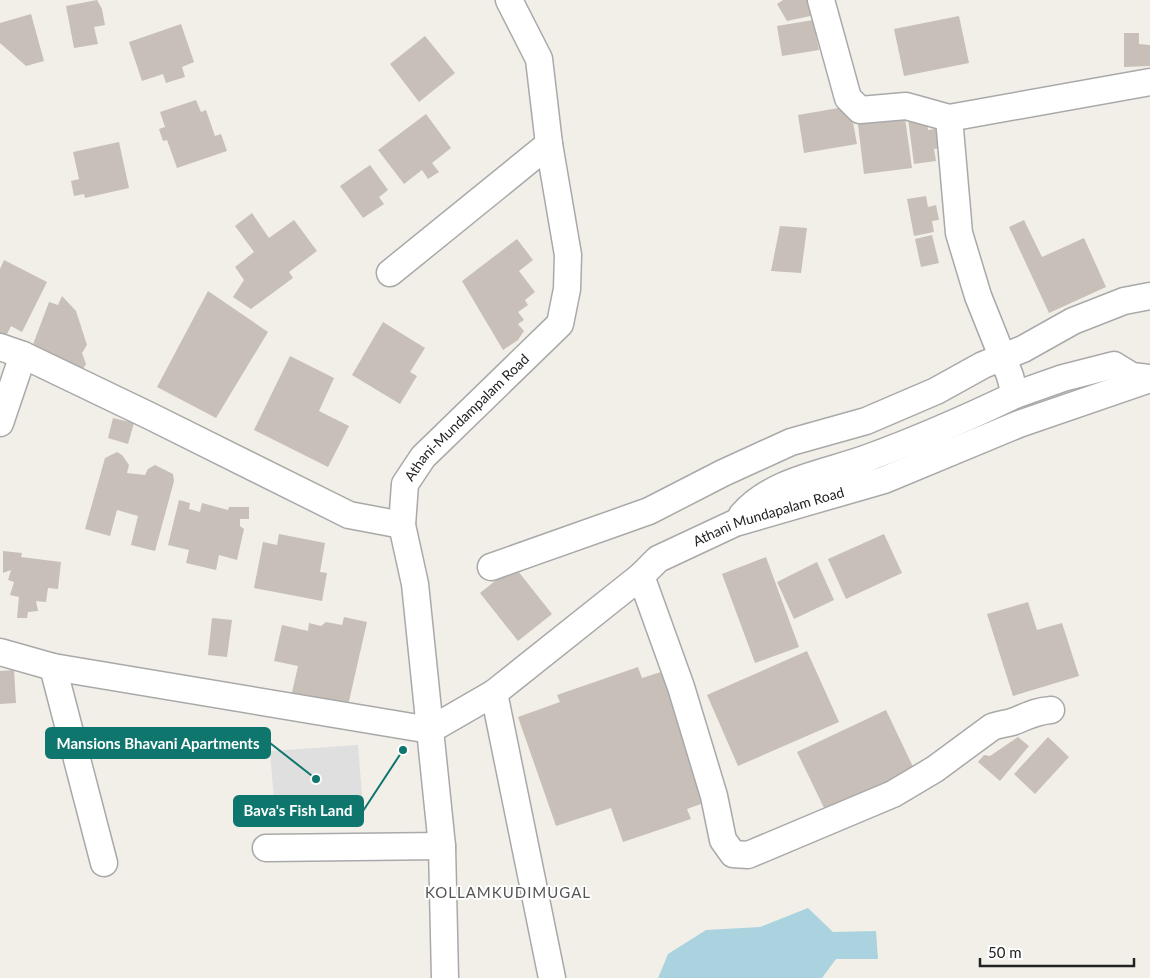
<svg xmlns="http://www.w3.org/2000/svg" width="1150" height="978" viewBox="0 0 1150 978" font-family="Lato,sans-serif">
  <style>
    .residential { fill: #e0dfdf }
    .water { fill: #aad3df }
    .building { fill: #c7bfb8 }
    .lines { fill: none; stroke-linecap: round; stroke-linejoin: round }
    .minor-casing { stroke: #a9a9a9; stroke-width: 29 }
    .minor { stroke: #fff; stroke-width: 26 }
    .labels { text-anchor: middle; stroke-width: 4; stroke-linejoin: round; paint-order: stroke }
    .street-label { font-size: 14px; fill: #222; stroke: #fff }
    .neighbourhood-label { font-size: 15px; letter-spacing: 1px; fill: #555; stroke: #fff }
    .leader { fill: none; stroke: #0f766e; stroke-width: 2 }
    .callout-dot { fill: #0f766e; stroke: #fff; stroke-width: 2 }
    .callout { fill: #0f766e; stroke: #0f766e; stroke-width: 2 }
    .callout-label { font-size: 15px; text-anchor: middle; font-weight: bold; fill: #fff }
  </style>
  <rect width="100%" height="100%" fill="#f2efe9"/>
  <path class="residential" d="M358 745 363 807 275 813 270 751Z"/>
  <path class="water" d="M808 908 833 932 876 931 878 959H836L822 978H658L668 954 706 930 760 927Z"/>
  <g class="building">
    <path d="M97 0 102 9 105 25 94 27 98 44 74 48 66 6Z"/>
    <path d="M783 0H818L824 13 787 21 777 4Z"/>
    <path d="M31 14 44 61 26 66 0 43V23Z"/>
    <path d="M959 16 969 63 904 76 894 29Z"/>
    <path d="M813 20 819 50 782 56 777 26Z"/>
    <path d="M181 24 194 62 182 67 185 77 166 83 163 74 142 81 129 42Z"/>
    <path d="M1124 33H1139V44L1150 45V66L1124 67Z"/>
    <path d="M425 36 455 73 419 102 390 64Z"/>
    <path d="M196 100 201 112 206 110 215 136 221 134 227 151 177 168 167 140 163 141 159 129 165 127 160 112Z"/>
    <path d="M850 106 857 144 804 153 798 115Z"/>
    <path d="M904 111 912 168 864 174 857 117Z"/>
    <path d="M426 114 451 148 432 163 439 172 428 179 422 170 404 184 378 150Z"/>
    <path d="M926 116 928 130 941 128 944 148 934 149 936 161 914 164 908 119Z"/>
    <path d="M119 142 129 188 85 198 84 194 74 196 71 181 79 179 73 152Z"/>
    <path d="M370 165 388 190 379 197 384 204 363 218 340 186Z"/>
    <path d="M926 196 928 207 936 205 939 220 932 221 934 232 914 236 907 199Z"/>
    <path d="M252 213 269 238 294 220 317 251 289 272 293 278 251 309 233 297 244 280 235 267 254 252 235 226Z"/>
    <path d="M1024 220 1042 257 1084 238 1106 287 1049 313 1009 227Z"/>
    <path d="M780 226 807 228 801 273 771 271Z"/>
    <path d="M932 235 939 263 921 267 915 239Z"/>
    <path d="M517 239 533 260 519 271 535 292 525 300 528 305 518 312 524 320 518 324 524 331 518 340 503 350 462 281Z"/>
    <path d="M4 260 47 282 22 332 11 326 5 338 0 336V269Z"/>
    <path d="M208 291 268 332 216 418 157 387Z"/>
    <path d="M62 296 76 311 87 345 82 353 86 364 74 384 26 363 49 302 58 305Z"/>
    <path d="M383 322 425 348 410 372 417 376 400 404 352 375Z"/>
    <path d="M290 356 334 378 319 411 349 426 328 467 254 430Z"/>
    <path d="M113 418 134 423 128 444 108 438Z"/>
    <path d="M117 452 122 455 129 465 127 473 145 475 148 469 155 465 173 474 174 481 155 551 131 545 138 516 117 510 110 536 85 529 105 458Z"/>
    <path d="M179 500 190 503 189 509 200 512 202 503 228 510 229 507H249V519H240V526L244 529 237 560 219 555 216 570 186 563 189 550 168 545Z"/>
    <path d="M279 534 325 543 320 572 327 573 322 601 254 588 263 542 277 545Z"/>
    <path d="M884 534 902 573 846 599 828 559Z"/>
    <path d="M3 551 22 553 21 557 61 562 58 589 48 588 46 602 36 601 38 611 28 612 27 618H17L19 597 10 595 14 582 8 580 11 570 3 573Z"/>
    <path d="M766 557 799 647 755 663 722 574Z"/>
    <path d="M817 562 834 600 794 619 777 582Z"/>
    <path d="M514 566 552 614 518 641 480 593Z"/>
    <path d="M1028 602 1037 630 1062 623 1079 676 1013 696 987 614Z"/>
    <path d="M344 617 367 622 347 710 291 697 298 666 274 661 282 625 308 631 309 623 321 626 326 622 342 625Z"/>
    <path d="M212 618 232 620 227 657 208 655Z"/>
    <path d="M807 651 839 722 738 766 707 695Z"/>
    <path d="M638 667 642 678 667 670 712 800 687 809 691 819 623 842 611 808 556 826 518 717 560 702 557 695Z"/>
    <path d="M14 670 16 703 0 704V671Z"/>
    <path d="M886 710 916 773 827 814 797 752Z"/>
    <path d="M1018 737 1029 746 1000 781 978 762 984 755 990 756Z"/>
    <path d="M1048 737 1069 757 1035 794 1014 774Z"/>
  </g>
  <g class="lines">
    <defs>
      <g id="minor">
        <path d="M821 0 848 98 860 110 906 106 949 118 1150 82"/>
        <path d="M390 273 549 144"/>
        <path d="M0 347 23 355 150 416 349 515 402 525"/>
        <path d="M1015 395 1063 378 1114 365 1132 376 1150 378"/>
        <path d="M0 423 23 355"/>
        <path d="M742 515C773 479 828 473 870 457 919 439 967 418 1015 395L1010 376 978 296 959 233 949 118"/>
        <path d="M491 567 649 511 723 473 791 442 866 421 936 391 983 365 1023 349 1073 321 1124 301 1150 296"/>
        <path d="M641 576 681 687 714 796 723 840 733 854 748 855 893 794 935 769 992 727C999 724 1005 724 1012 722 1026 717 1035 711 1051 710"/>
        <path id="s1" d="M0 652 53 667 430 730 494 693 641 576 658 559 735 523 884 480 1019 424 1150 379"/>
        <path d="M53 667 104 863"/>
        <path d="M494 693 552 978"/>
        <path d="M266 848 442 846"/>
        <path id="s2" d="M445 978 442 846 415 584 402 525 405 484 423 457 560 324 567 289 568 255 549 144 539 59 509 0"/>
      </g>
    </defs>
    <use href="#minor" class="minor-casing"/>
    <use href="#minor" class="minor"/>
  </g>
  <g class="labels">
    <g class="street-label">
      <text dy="5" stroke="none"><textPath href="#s2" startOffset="588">Athani-Mundampalam Road</textPath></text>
      <text dy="5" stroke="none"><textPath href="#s1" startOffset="842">Athani Mundapalam Road</textPath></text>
    </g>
    <g class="neighbourhood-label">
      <text x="508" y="898">KOLLAMKUDIMUGAL</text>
    </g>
  </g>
  <path class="leader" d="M316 779L270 743M403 750L363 811"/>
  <g class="callout-dot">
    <circle cx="316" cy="779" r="5"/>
    <circle cx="403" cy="750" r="5"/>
  </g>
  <g class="callout">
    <rect x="46" y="728" width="224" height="30" rx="5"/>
    <rect x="234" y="796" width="129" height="30" rx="5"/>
  </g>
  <g class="callout-label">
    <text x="158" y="749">Mansions Bhavani Apartments</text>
    <text x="298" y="816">Bava's Fish Land</text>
  </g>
  <path d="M980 958v8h154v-8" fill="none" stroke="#222222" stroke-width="2.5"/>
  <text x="988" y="958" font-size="15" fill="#222222" stroke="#ffffff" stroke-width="4" paint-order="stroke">50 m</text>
</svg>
